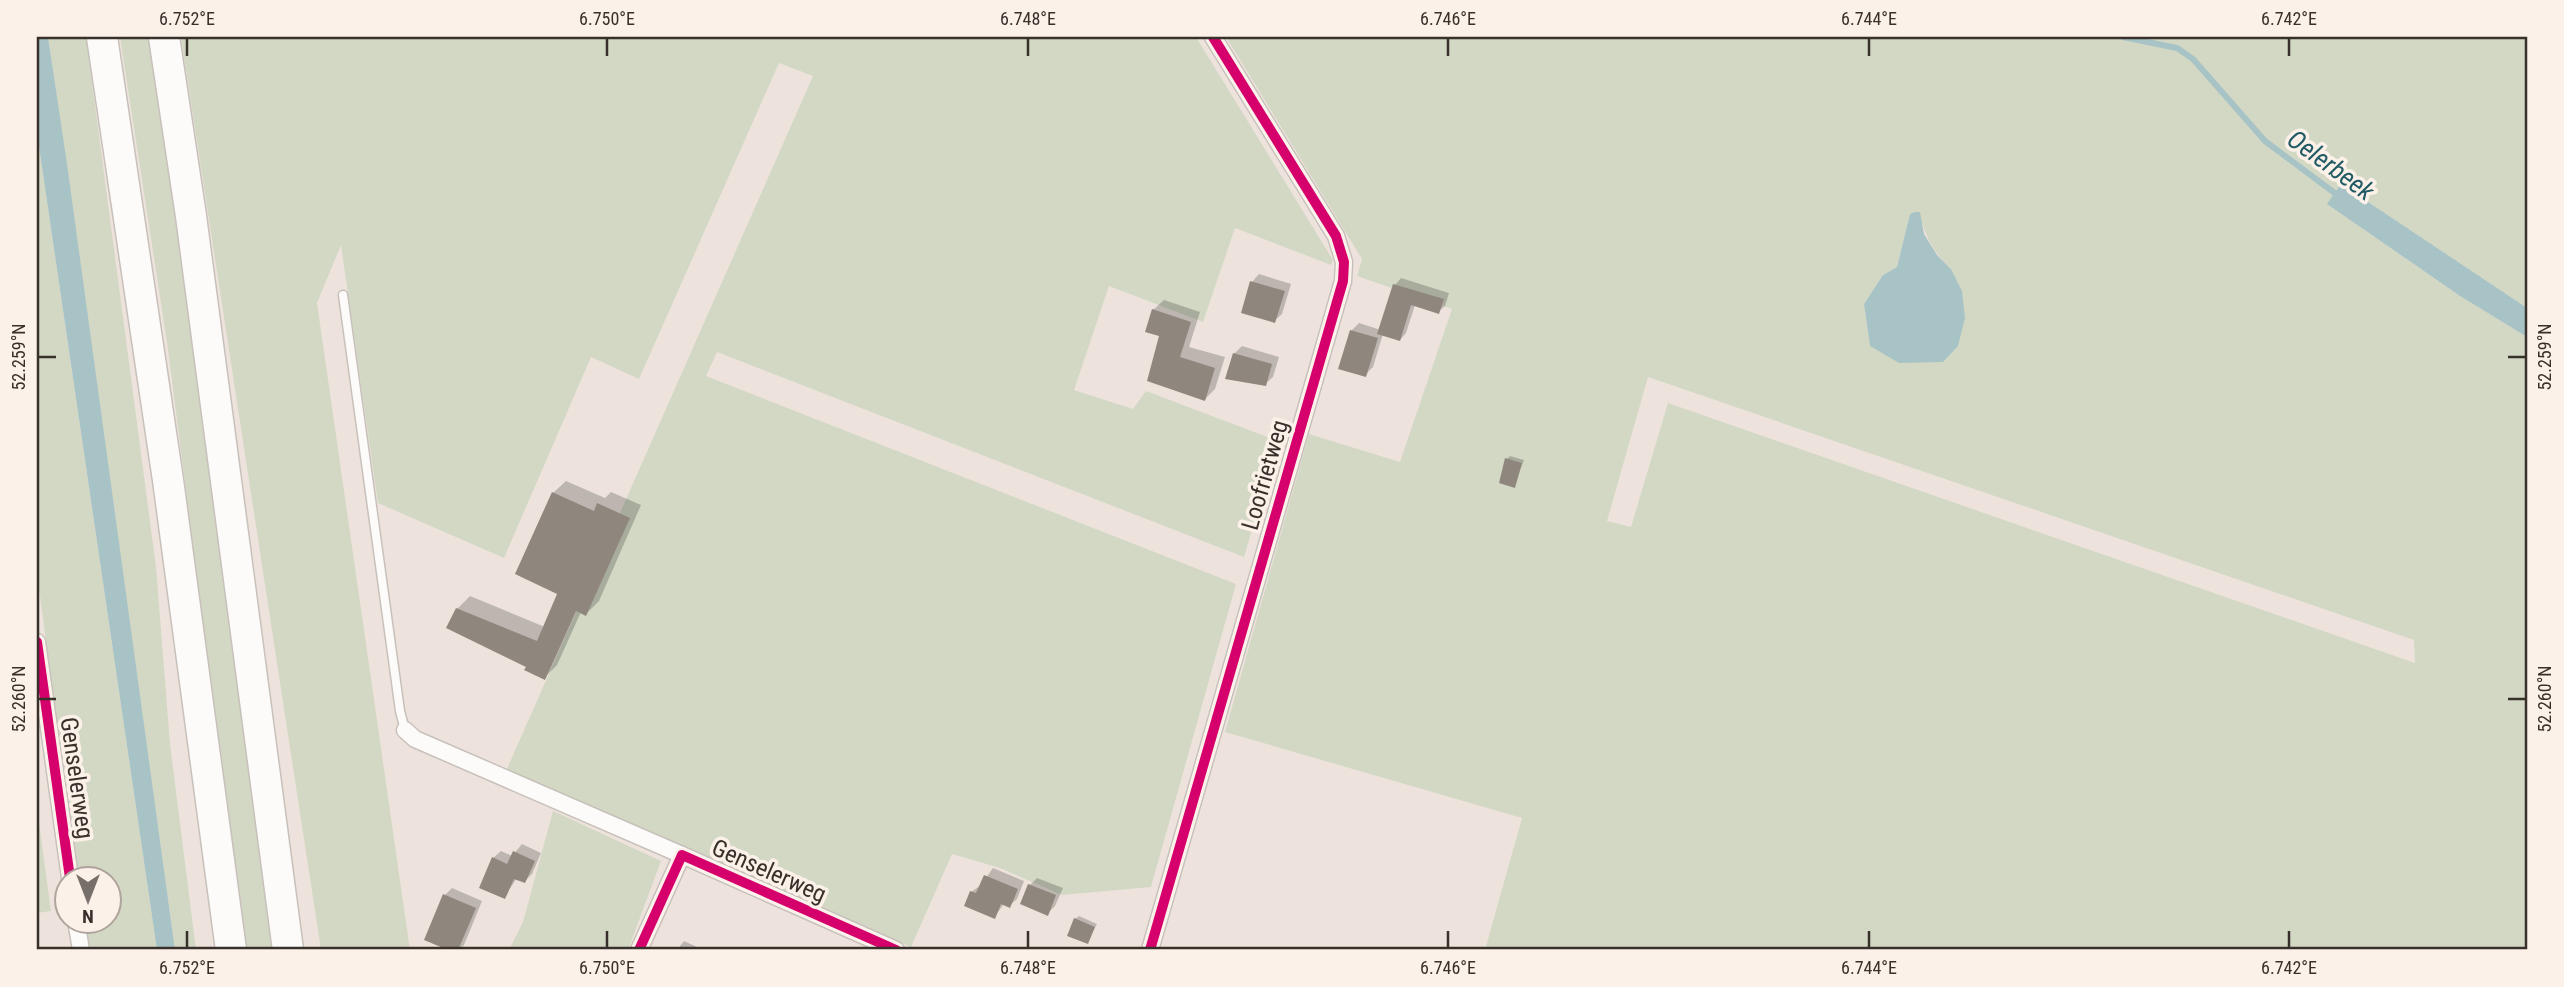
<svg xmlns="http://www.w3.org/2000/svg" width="2564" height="987" viewBox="0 0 2564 987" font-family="'Roboto Condensed',sans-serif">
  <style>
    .green { fill: #d3d8c5; fill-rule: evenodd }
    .water { fill: #a8c3c6 }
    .shadow { fill: #0003 }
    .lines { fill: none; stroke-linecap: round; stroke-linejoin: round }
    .stream { stroke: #a8c3c6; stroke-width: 6 }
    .building { fill: #8f867e }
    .lane-casing { stroke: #c8c0ba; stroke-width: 11 }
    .street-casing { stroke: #c8c0ba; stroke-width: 19 }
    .highway-casing { stroke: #c8c0ba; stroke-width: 33 }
    .lane { stroke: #fcfbfa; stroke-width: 8 }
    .street { stroke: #fcfbfa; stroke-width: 16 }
    .highway { stroke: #fcfbfa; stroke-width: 30 }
    .cycleway-casing { stroke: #fcf1e9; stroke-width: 15 }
    .cycleway { stroke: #d6006c; stroke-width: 10 }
    .ticks { fill: none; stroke: #38302b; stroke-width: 2.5 }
    .labels { text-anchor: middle; stroke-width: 7; stroke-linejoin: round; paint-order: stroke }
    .street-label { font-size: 24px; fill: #38302b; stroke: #fcf1e9 }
    .water-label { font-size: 26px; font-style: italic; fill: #205a64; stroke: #fcf1e9 }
    .neatline { fill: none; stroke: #38302b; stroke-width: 2.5 }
    .ticks-label { font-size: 18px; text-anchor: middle; fill: #38302b }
  </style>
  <rect width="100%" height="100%" fill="#ede3dc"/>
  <g class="green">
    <path d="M48 37H86L156 567 170 744 196 950H175Z"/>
    <path d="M120 37H152L182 241 274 950H245L167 342Z"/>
    <path d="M181 37H1196L1333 260 1331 265 1235 228 1203 322 1109 286 1074 390 1133 409 1146 391 1278 441 1244 557 717 352 706 376 1236 584 1151 887 1062 895 1000 868 952 854 911 947 506 771 813 76 779 63 639 379 591 357 504 558 378 503 341 245 317 303 410 950H321Z"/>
    <path d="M1226 37H2527V308L2474 275 2327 204 2460 296 2527 337V950H1485L1522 818 1225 732 1309 434 1400 462 1452 309 1357 276 1362 259ZM1919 212C1925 236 1933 252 1951 269L1870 346 1864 304 1883 275 1897 267 1910 214ZM1648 377 2414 640 2415 663 1668 403 1631 527 1607 521Z"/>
    <path d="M37 133 157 950H89L84 921 108 920V878H78L37 574Z"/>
    <path d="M37 808 51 911 37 913Z"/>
    <path d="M553 811 661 861 628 950H509L523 922Z"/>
  </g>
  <g class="water">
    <path d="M37 37H48L67 164 175 950H157L37 133Z"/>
    <path d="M2341 184 2527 308V337L2460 296 2327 204Z"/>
    <path d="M1915 212H1920L1924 234 1937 255 1951 269 1962 291 1965 318 1958 346 1943 362 1899 363 1870 346 1864 304 1883 275 1897 267 1910 214Z"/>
  </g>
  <g class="shadow">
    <path d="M1259 274 1291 284 1282 314 1274 321 1252 282Z"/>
    <path d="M1401 278 1449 293 1445 306 1438 312 1415 305 1406 333 1400 340 1383 334 1373 367 1365 375 1351 331 1359 323 1381 330 1395 285Z"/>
    <path d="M1164 300 1200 312 1189 347 1225 357 1215 389 1205 399 1161 335 1153 310Z"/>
    <path d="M1242 346 1279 357 1273 377 1265 384 1234 354Z"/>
    <path d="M1510 456 1524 460 1514 486 1507 459Z"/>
    <path d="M566 481 605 498 611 492 641 505 599 601 586 614 581 612 557 665 544 678 457 609 470 596 545 627 559 593 553 493Z"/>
    <path d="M522 844 541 853 532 874 525 881 517 878 504 897 493 858 501 851 512 856Z"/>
    <path d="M993 868 1024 881 1017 899 1009 906 1004 904 994 917 971 892 981 885Z"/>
    <path d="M1037 878 1063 888 1055 906 1047 914 1030 885Z"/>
    <path d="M452 888 482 901 464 945 458 950 426 939 445 895Z"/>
    <path d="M1079 916 1097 924 1087 942 1075 919Z"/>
    <path d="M684 941 697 947 695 950H677Z"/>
  </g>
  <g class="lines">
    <path class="stream" d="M2123 37 2177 48 2193 59 2265 141 2340 197"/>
  </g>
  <g class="building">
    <path d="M1250 281 1285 291 1275 323 1241 313Z"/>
    <path d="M1393 284 1444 299 1439 314 1411 305 1400 341 1377 334Z"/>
    <path d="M1152 309 1191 322 1180 357 1215 368 1205 401 1147 381 1159 336 1145 332Z"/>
    <path d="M1350 330 1378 338 1366 377 1338 369Z"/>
    <path d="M1233 353 1272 364 1266 386 1225 379Z"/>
    <path d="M1505 458 1522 463 1515 488 1499 483Z"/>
    <path d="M552 492 594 511 597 503 630 518 586 616 576 611 545 680 524 670 526 667 446 628 456 608 537 641 557 594 515 574Z"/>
    <path d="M513 851 535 861 525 883 514 879 505 899 479 888 492 857 507 864Z"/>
    <path d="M984 875 1018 889 1010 908 1001 904 995 919 964 906 970 891 976 893Z"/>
    <path d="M1028 884 1056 895 1048 916 1020 904Z"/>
    <path d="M443 894 476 908 458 950H448L424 940Z"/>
    <path d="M1074 918 1095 927 1088 944 1067 936Z"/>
  </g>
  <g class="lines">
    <defs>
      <path id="lane" d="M343 295 400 711 405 730"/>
      <g id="street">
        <path d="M37 642 70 878"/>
        <path d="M405 730 415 739 682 855"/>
        <path d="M76 920 81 950"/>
        <path d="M639 950 682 855 896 950"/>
        <path d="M1150 950 1343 281 1344 262 1336 236 1213 37"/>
      </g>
      <g id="highway">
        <path d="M102 37 168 480 231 950"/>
        <path d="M164 37 191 216 288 950"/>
      </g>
    </defs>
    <use href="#lane" class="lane-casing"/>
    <use href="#street" class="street-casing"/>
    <use href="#highway" class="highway-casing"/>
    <use href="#lane" class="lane"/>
    <use href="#street" class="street"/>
    <use href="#highway" class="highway"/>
    <defs>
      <g id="cycleway">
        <path d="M37 642 70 878"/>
        <path d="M639 950 682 855 896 950"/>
        <path d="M1150 950 1343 281 1344 262 1336 236 1213 37"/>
      </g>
    </defs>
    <use href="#cycleway" class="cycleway-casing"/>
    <use href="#cycleway" class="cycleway"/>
  </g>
  <path class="ticks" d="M187 38V56M607 38V56M1028 38V56M1448 38V56M1869 38V56M2289 38V56M38 357H56M2508 357H2526M38 699H56M2508 699H2526M187 931V948M607 931V948M1028 931V948M1448 931V948M1869 931V948M2289 931V948"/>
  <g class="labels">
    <g class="street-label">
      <text transform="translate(1265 475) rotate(-74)" y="8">Loofrietweg</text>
      <text transform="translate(77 778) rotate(82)" y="8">Genselerweg</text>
      <text transform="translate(769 871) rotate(24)" y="8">Genselerweg</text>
    </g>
    <g class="water-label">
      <text transform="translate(2331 165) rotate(36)" y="9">Oelerbeek</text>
    </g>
  </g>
  <rect width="2564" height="987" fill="none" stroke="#fcf1e9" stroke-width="77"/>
  <g transform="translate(88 900) rotate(180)"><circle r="33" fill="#fcf1e9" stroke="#aea49d" stroke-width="2"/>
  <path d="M0-5L12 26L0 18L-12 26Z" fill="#776f69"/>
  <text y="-10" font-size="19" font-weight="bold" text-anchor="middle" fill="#38302b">N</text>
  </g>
  <rect x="38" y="38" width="2488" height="910" class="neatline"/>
  <g class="ticks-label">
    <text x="187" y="25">6.752°E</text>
    <text x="607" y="25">6.750°E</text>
    <text x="1028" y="25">6.748°E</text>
    <text x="1448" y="25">6.746°E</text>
    <text x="1869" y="25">6.744°E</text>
    <text x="2289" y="25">6.742°E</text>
    <text transform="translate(2545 357) rotate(-90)" y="6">52.259°N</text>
    <text transform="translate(19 357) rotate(-90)" y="6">52.259°N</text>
    <text transform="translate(2545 699) rotate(-90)" y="6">52.260°N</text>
    <text transform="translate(19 699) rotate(-90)" y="6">52.260°N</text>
    <text x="187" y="974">6.752°E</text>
    <text x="607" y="974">6.750°E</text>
    <text x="1028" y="974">6.748°E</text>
    <text x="1448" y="974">6.746°E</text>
    <text x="1869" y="974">6.744°E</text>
    <text x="2289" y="974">6.742°E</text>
  </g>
</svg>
